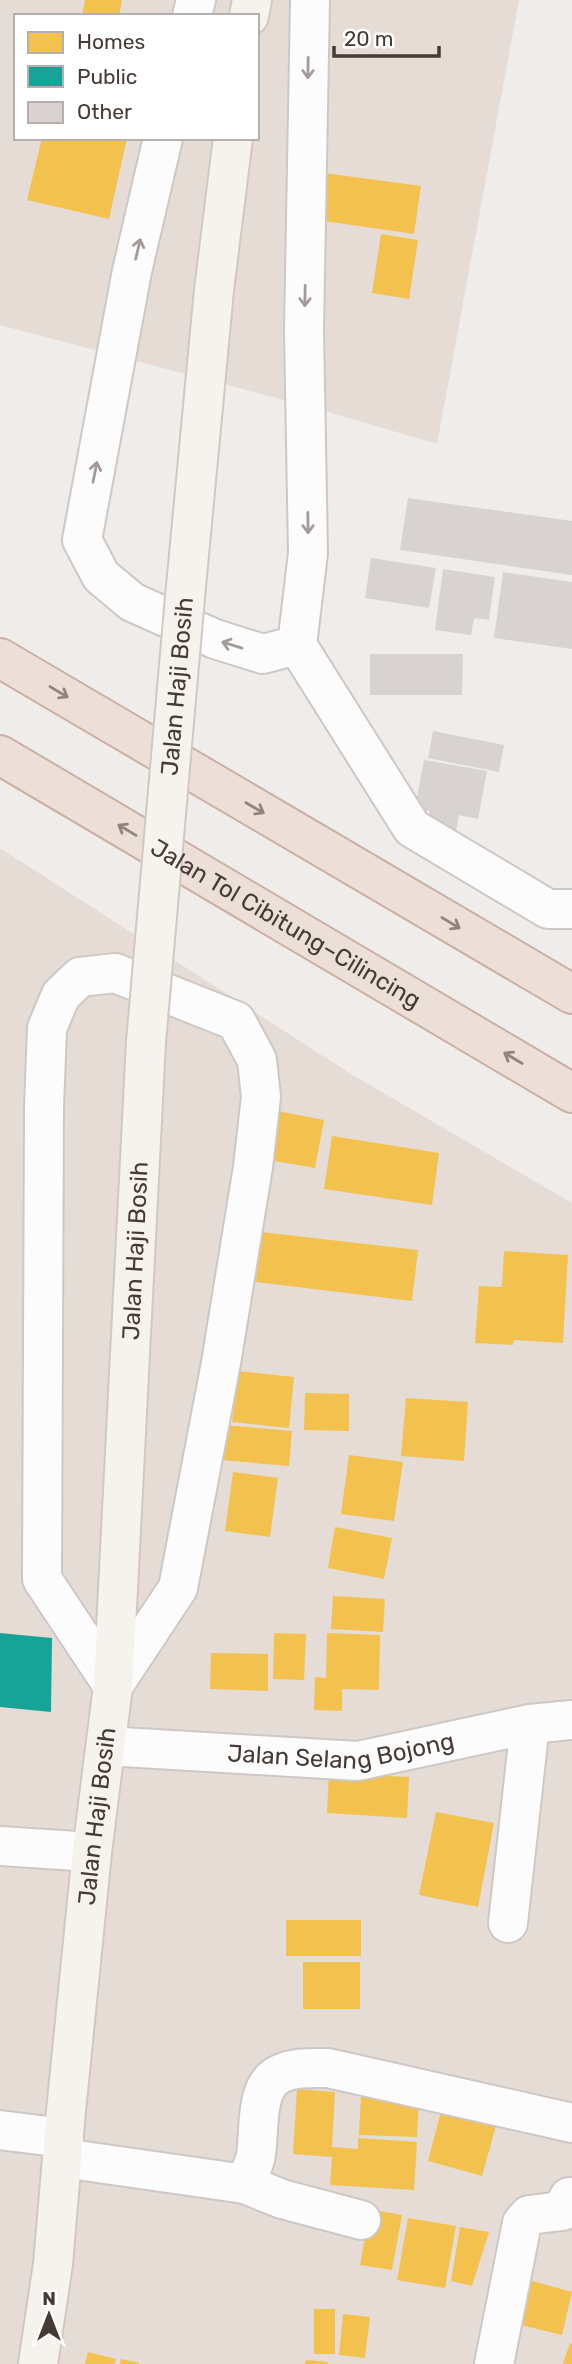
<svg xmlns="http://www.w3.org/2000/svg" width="572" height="2364" viewBox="0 0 572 2364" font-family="Rubik,sans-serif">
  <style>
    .residential { fill: #e5dcd6; fill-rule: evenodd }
    .homes { fill: #f2c14e }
    .public { fill: #17a398 }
    .building { fill: #d8d3d0 }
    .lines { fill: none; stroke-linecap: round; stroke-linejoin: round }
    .street-casing { stroke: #cdc8c5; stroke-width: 42 }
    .secondary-casing { stroke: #d1c8c1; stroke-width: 42 }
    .highway-casing { stroke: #c9b0a4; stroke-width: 42 }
    .street { stroke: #fdfcfc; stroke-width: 38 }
    .secondary { stroke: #f6f2ee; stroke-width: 38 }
    .highway { stroke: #ecdfd8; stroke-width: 38 }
    .secondary-bridge-casing { stroke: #d1c8c1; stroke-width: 42; stroke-linecap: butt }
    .secondary-bridge { stroke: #f6f2ee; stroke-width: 38 }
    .oneway { stroke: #a29b98 }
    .oneway2 { stroke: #91847e }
    .labels { text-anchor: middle; stroke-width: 7; stroke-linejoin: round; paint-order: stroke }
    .street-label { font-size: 24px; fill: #463a35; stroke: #fff }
  </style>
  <rect width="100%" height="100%" fill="#f0ece9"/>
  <g class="residential">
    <path d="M0 0H519L437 444 311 407 0 325ZM16 16H257V138H16Z"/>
    <path d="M0 848 351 1074 572 1203V2364H0Z"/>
  </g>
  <g class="homes">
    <path d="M85 0H122L119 16H82Z"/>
    <path d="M42 138H127L109 219 27 200Z"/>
    <path d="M324 173 421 186 414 234 317 220Z"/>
    <path d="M381 234 418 240 409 299 372 293Z"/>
    <path d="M277 1111 324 1120 315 1168 268 1160Z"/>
    <path d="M332 1136 439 1153 432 1205 324 1189Z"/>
    <path d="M261 1232 418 1250 412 1301 256 1282Z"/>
    <path d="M504 1251 568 1255 563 1343 514 1340 513 1345 475 1343 479 1286 502 1287Z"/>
    <path d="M238 1371 294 1377 289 1428 232 1422Z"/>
    <path d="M305 1393 349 1394V1431L304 1430Z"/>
    <path d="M406 1398 468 1402 464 1461 401 1456Z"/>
    <path d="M224 1425 292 1431 289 1466 221 1460Z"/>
    <path d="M349 1455 403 1462 394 1521 341 1514Z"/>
    <path d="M233 1472 278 1478 270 1537 225 1531Z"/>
    <path d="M335 1527 392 1538 384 1579 328 1568Z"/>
    <path d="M333 1596 385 1599 383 1632 331 1629Z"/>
    <path d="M274 1633 306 1634 304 1680 273 1679Z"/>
    <path d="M327 1633 380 1635 379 1690 342 1689V1711L314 1710 315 1677 326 1678Z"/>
    <path d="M211 1653 268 1654V1691L210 1689Z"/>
    <path d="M329 1773 409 1777 407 1818 327 1813Z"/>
    <path d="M436 1812 494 1823 478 1907 419 1895Z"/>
    <rect x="286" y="1920" width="75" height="36"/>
    <rect x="303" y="1962" width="57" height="47"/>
    <path d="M297 2089 335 2092 332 2147 358 2149V2138L417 2142 414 2190 330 2185 332 2157 293 2154Z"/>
    <path d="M361 2095 419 2097 417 2137 359 2135Z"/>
    <path d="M444 2100 499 2115 482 2176 428 2161Z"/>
    <path d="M370 2209 402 2215 392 2270 360 2265Z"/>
    <path d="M408 2218 456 2226 445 2288 397 2280Z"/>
    <path d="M460 2227 489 2232 472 2286 451 2281Z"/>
    <path d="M532 2281 572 2292 562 2335 521 2325Z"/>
    <rect x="314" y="2309" width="21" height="45"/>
    <path d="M343 2314 370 2317 365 2358 339 2355Z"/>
    <path d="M570 2343 572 2344V2364H563Z"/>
    <path d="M88 2352 116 2359 114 2364H85Z"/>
    <path d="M121 2359 139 2363V2364H120Z"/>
    <path d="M306 2360 328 2362V2364H305Z"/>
  </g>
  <path class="public" d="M0 1633 52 1638 51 1712 0 1707Z"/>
  <g class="building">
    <path d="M408 498 572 521V575L400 550Z"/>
    <path d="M371 558 436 568 429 608 365 598Z"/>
    <path d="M443 569 495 577 489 620 474 618 471 635 435 630Z"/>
    <path d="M503 572 572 582V649L494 638Z"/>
    <path d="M370 654H463L462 695H370Z"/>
    <path d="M433 731 504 745 499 772 428 758Z"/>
    <path d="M424 760 487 771 478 819 459 815 456 831 426 825 430 811 415 808Z"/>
  </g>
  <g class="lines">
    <defs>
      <g id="street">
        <path d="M310 0 304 330 308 553 297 645 412 828 548 909H572"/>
        <path d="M192 16 196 0"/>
        <path d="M163 138 132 271 82 540 101 576 132 602 215 639 263 654 297 645"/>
        <path d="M115 973 236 1021 257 1060 261 1097 253 1167 221 1363 178 1588 113 1686 42 1579 44 1107 47 1028 61 995 80 977Z"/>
        <path id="s1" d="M106 1746 358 1761 530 1724 572 1720"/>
        <path d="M0 1846 92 1852"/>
        <path d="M508 1923 530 1724"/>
        <path d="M0 2130 64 2138"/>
        <path d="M63 2158 245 2184C249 2174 255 2164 256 2154 260 2130 254 2086 280 2074 294 2067 312 2068 328 2068L572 2123"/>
        <path d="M245 2184 282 2199 361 2220"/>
        <path d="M494 2364 522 2223 529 2215 562 2211 569 2197"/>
      </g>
      <g id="secondary">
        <path d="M249 16 252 0"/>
        <path d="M185 597 214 290 233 138"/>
        <path id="s2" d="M38 2364 53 2264 66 2111 92 1852 113 1686 146 1042"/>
      </g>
      <g id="highway">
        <path d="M0 658 572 994"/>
        <path id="s3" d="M0 755 572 1093"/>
      </g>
    </defs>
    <use href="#street" class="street-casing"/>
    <use href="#secondary" class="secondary-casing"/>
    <use href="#highway" class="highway-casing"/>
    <use href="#street" class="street"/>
    <use href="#secondary" class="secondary"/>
    <use href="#highway" class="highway"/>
    <defs>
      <g id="secondary-bridge">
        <path id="s4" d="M146 1042 185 597"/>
      </g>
    </defs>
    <use href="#secondary-bridge" class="secondary-bridge-casing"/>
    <use href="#secondary-bridge" class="secondary-bridge"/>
  </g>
  <defs><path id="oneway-shaft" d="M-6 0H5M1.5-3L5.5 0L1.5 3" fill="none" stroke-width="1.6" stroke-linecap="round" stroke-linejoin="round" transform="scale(1.75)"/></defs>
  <g class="oneway">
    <use href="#oneway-shaft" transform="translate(308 68) rotate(91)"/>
    <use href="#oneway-shaft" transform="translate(138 249) rotate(-77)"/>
    <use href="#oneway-shaft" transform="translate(305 296) rotate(91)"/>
    <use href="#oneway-shaft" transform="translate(95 472) rotate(-79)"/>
    <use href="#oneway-shaft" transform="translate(308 523) rotate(89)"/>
    <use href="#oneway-shaft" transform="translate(232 645) rotate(-163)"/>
  </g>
  <g class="oneway2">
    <use href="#oneway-shaft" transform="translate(59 692) rotate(31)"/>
    <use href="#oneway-shaft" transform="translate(255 808) rotate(30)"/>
    <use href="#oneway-shaft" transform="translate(127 830) rotate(-149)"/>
    <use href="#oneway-shaft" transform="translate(451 923) rotate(31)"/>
    <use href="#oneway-shaft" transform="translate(513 1058) rotate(-149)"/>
  </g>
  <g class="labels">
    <g class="street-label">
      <text dy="8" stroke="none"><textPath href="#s4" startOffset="357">Jalan Haji Bosih</textPath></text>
      <text dy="8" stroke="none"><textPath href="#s3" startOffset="332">Jalan Tol Cibitung–Cilincing</textPath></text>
      <text dy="8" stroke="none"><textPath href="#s2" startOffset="1118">Jalan Haji Bosih</textPath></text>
      <text dy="8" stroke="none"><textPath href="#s1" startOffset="236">Jalan Selang Bojong</textPath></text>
      <text dy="8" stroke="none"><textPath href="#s2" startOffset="551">Jalan Haji Bosih</textPath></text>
    </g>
  </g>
  <rect x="14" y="14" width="245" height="126" fill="#ffffff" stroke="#b5b0ae" stroke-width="2"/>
  <rect x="28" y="32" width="35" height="21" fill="#f2c14e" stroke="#b5b0ae" stroke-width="2"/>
  <text x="77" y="49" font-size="21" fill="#463a35">Homes</text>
  <rect x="28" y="66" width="35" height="21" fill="#17a398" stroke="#b5b0ae" stroke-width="2"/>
  <text x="77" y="84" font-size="21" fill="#463a35">Public</text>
  <rect x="28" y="102" width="35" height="21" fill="#d8d3d0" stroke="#b5b0ae" stroke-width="2"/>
  <text x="77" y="119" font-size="21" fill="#463a35">Other</text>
  <g transform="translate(49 2315)" stroke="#ffffff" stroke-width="5" paint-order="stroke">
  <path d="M0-5L12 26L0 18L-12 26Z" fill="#463a35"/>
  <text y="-10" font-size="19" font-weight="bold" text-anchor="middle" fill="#463a35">N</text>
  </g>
  <path d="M334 46v10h105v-10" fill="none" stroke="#463a35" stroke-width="3.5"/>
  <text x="344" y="46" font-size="21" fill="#463a35" stroke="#ffffff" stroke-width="5" paint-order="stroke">20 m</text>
</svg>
